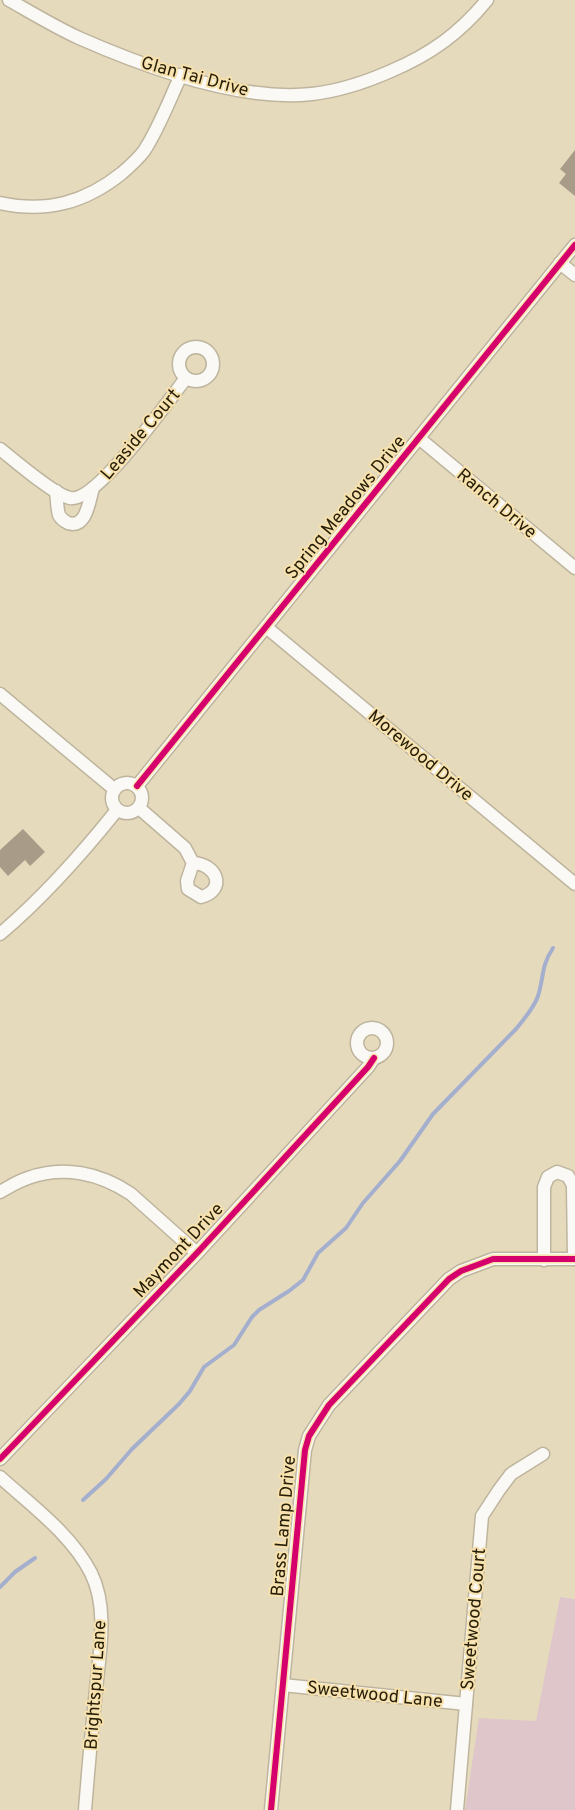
<svg xmlns="http://www.w3.org/2000/svg" width="575" height="1810" viewBox="0 0 575 1810" font-family="Overpass,sans-serif">
  <style>
    .green { fill: #dec6cb }
    .lines { fill: none; stroke-linecap: round; stroke-linejoin: round }
    .stream { stroke: #a4afce; stroke-width: 4 }
    .building { fill: #a89c88 }
    .minor-casing { stroke: #beb59e; stroke-width: 15 }
    .minor { stroke: #fbf9f5; stroke-width: 12 }
    .cycleway-casing { stroke: #f7e1ac; stroke-width: 9 }
    .cycleway { stroke: #d6006c; stroke-width: 6 }
    .labels { text-anchor: middle; stroke-width: 4; stroke-linejoin: round; paint-order: stroke }
    .street-label { font-size: 18px; fill: #251d08; stroke: #f7e1ac }
  </style>
  <rect width="100%" height="100%" fill="#e6dabd"/>
  <path class="green" d="M560 1597 575 1599V1810H465L479 1718 536 1721Z"/>
  <g class="lines">
    <g class="stream">
      <path d="M83 1500 106 1479 132 1449 179 1404 190 1391 204 1367 234 1345 252 1317 259 1310 289 1291 303 1280 318 1253 346 1228 363 1203 400 1161 433 1114 516 1029C524 1019 534 1008 538 996 544 977 541 966 553 948"/>
      <path d="M0 1587 15 1572 35 1558"/>
    </g>
  </g>
  <g class="building">
    <path d="M575 150V196L559 183 566 174 560 169Z"/>
    <path d="M23 829 45 852 30 866 25 860 8 876 0 867V850Z"/>
  </g>
  <g class="lines">
    <defs>
      <g id="minor">
        <path d="M9 0C32 13 55 27 79 38 145 67 239 102 312 94 339 91 366 82 391 71 431 54 460 33 487 0"/>
        <path d="M0 203C46 213 85 203 122 173 129 167 138 159 144 151 159 128 169 101 181 75"/>
        <path d="M560 263 575 275"/>
        <circle cx="196" cy="364" r="17"/>
        <path d="M420 439 575 568"/>
        <path d="M0 449C14 460 54 495 70 498 96 503 169 400 186 378"/>
        <path d="M56 491C57 499 57 509 59 515 61 519 64 521 68 523 87 529 89 500 93 488"/>
        <path d="M266 627 575 884"/>
        <path d="M0 694 114 789"/>
        <circle cx="127" cy="798" r="15"/>
        <path d="M137 786 575 245"/>
        <path d="M139 808 185 848 193 863C217 864 227 890 201 897L188 889 187 881 193 863"/>
        <path d="M0 934C44 897 81 855 117 810"/>
        <circle cx="372" cy="1043" r="15"/>
        <path d="M0 1192C9 1187 18 1181 28 1178 63 1165 100 1173 131 1194L197 1253"/>
        <path d="M544 1260V1187L548 1177 557 1172 568 1176 573 1185 574 1259"/>
        <path d="M0 1459 197 1253 368 1067 374 1058"/>
        <path d="M0 1477C32 1506 71 1534 91 1573 110 1611 98 1660 95 1700 91 1737 88 1773 85 1810"/>
        <path d="M283 1685 466 1704"/>
        <path d="M271 1810 305 1450 309 1436 329 1405 449 1279 461 1271 493 1259H575"/>
        <path d="M457 1810 482 1516 499 1490 511 1474 543 1454"/>
      </g>
    </defs>
    <use href="#minor" class="minor-casing"/>
    <use href="#minor" class="minor"/>
    <defs>
      <g id="cycleway">
        <path d="M137 786 575 245"/>
        <path d="M0 1459 197 1253 368 1067 374 1058"/>
        <path d="M271 1810 305 1450 309 1436 329 1405 449 1279 461 1271 493 1259H575"/>
      </g>
    </defs>
    <use href="#cycleway" class="cycleway-casing"/>
    <use href="#cycleway" class="cycleway"/>
  </g>
  <g class="labels">
    <g class="street-label">
      <text transform="translate(195 76) rotate(15)" y="6">Glan Tai Drive</text>
      <text transform="translate(140 434) rotate(-50)" y="6">Leaside Court</text>
      <text transform="translate(497 503) rotate(40)" y="6">Ranch Drive</text>
      <text transform="translate(345 507) rotate(-51)" y="6">Spring Meadows Drive</text>
      <text transform="translate(421 755) rotate(40)" y="6">Morewood Drive</text>
      <text transform="translate(178 1250) rotate(-47)" y="6">Maymont Drive</text>
      <text transform="translate(283 1526) rotate(-85)" y="6">Brass Lamp Drive</text>
      <text transform="translate(473 1619) rotate(-85)" y="6">Sweetwood Court</text>
      <text transform="translate(95 1685) rotate(-86)" y="6">Brightspur Lane</text>
      <text transform="translate(375 1694) rotate(6)" y="6">Sweetwood Lane</text>
    </g>
  </g>
</svg>
